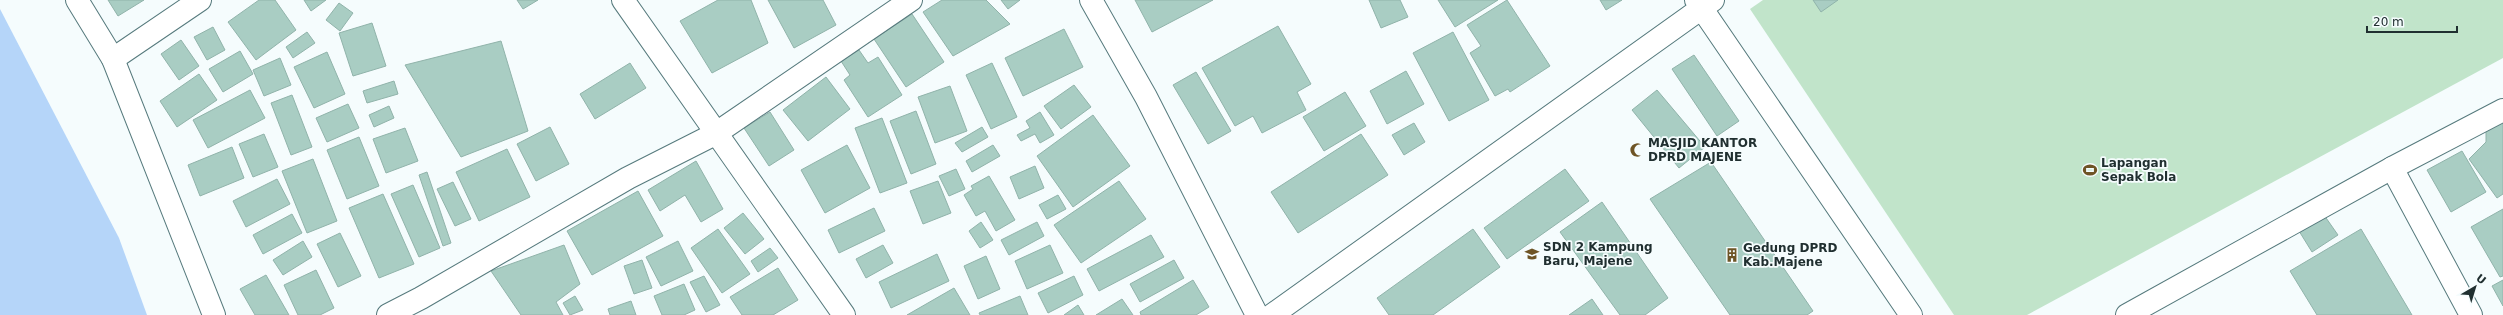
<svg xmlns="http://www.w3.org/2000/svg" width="2503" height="315" viewBox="0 0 2503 315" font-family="'DejaVu Sans',sans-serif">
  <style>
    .green { fill: #c1e4ca }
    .water { fill: #b5d5f9 }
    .building { fill: #a9cdc3; stroke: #90b3aa }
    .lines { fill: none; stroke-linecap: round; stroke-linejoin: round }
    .minor-casing { stroke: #567a7d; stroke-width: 24 }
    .highway-casing { stroke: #567a7d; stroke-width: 24 }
    .minor { stroke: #fff; stroke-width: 22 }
    .highway { stroke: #fff; stroke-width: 22 }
    .labels { text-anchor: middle; stroke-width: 3.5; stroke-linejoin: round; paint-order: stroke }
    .poi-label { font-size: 12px; font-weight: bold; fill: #202f30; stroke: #f5fcfd; text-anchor: start }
  </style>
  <rect width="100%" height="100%" fill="#f5fcfd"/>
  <path class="green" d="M1763 0H2503V58L2027 315H1954L1750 9Z"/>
  <path class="water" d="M0 9 119 238 147 315H0Z"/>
  <g class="building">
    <path d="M108 0H144L118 16Z"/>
    <path d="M259 0H275L296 30 256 60 228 22Z"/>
    <path d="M304 0H326L311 11Z"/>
    <path d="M517 0H538L523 9Z"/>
    <path d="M718 0H751L768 43 712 73 680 21Z"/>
    <path d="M768 0H823L836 25 794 48Z"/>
    <path d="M942 0H986L1010 24 953 56 923 12Z"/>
    <path d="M1001 0H1020L1008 9Z"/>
    <path d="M1135 0H1213L1152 32Z"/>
    <path d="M1369 0H1400L1408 17 1381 28Z"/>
    <path d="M1438 0H1498L1455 27Z"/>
    <path d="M1507 0 1550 66 1510 92 1508 89 1495 96 1470 53 1481 46 1467 25Z"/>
    <path d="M1600 0H1622L1606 10Z"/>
    <path d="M1813 0H1838L1821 12Z"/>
    <path d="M339 3 353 13 340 31 326 20Z"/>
    <path d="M912 14 944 62 906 87 874 39Z"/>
    <path d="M372 23 386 66 353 76 339 33Z"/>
    <path d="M1278 26 1311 84 1297 92 1306 110 1262 133 1253 116 1235 126 1202 68Z"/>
    <path d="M213 27 225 50 207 60 194 37Z"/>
    <path d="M1064 29 1083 67 1023 96 1005 58Z"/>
    <path d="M307 32 315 43 293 58 286 47Z"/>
    <path d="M1453 32 1489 100 1449 121 1413 53Z"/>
    <path d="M181 40 199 66 179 80 161 54Z"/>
    <path d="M501 41 528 131 461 157 405 65Z"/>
    <path d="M859 50 868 63 878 57 902 95 868 117 844 80 850 75 841 61Z"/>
    <path d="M240 51 253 74 223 92 209 69Z"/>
    <path d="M327 52 345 94 314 108 294 67Z"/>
    <path d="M1694 55 1739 121 1717 136 1672 69Z"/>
    <path d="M280 58 291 85 264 96 253 70Z"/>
    <path d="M630 63 646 88 595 119 580 94Z"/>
    <path d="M992 63 1017 117 991 129 966 75Z"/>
    <path d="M1406 71 1424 104 1387 124 1370 91Z"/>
    <path d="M1196 72 1231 131 1208 144 1173 85Z"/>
    <path d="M199 74 217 100 177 127 160 101Z"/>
    <path d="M826 77 850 109 808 141 783 110Z"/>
    <path d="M394 81 398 94 367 103 363 91Z"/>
    <path d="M1074 85 1091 107 1061 129 1044 106Z"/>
    <path d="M950 86 967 131 935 143 918 97Z"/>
    <path d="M250 90 265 118 208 148 193 120Z"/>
    <path d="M1657 90 1705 147 1679 168 1632 110Z"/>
    <path d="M1345 92 1366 126 1324 151 1303 117Z"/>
    <path d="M292 95 312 147 291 155 271 103Z"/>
    <path d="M348 104 359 128 327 142 316 118Z"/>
    <path d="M389 106 394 118 374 127 369 115Z"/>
    <path d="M916 111 936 164 911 174 890 121Z"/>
    <path d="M770 112 794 150 769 166 744 128Z"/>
    <path d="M1040 112 1054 135 1040 143 1035 134 1021 141 1017 135 1030 128 1026 121Z"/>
    <path d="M1093 115 1130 166 1073 207 1037 156Z"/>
    <path d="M882 118 907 183 880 193 855 128Z"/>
    <path d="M2503 119V194L2497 198 2469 159 2486 142V129Z"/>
    <path d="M1414 123 1425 142 1404 155 1392 135Z"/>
    <path d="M550 127 569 164 536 181 517 144Z"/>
    <path d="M982 127 988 137 962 152 955 143Z"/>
    <path d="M405 128 418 161 386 173 373 139Z"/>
    <path d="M264 134 278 167 253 177 239 144Z"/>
    <path d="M1361 134 1388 175 1298 233 1271 192Z"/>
    <path d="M359 137 379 186 347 199 327 150Z"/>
    <path d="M847 145 870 188 825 213 801 170Z"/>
    <path d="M993 145 1000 156 972 172 966 161Z"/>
    <path d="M232 147 244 178 200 196 188 165Z"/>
    <path d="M507 149 530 197 479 221 456 172Z"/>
    <path d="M2462 151 2486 192 2451 212 2427 170Z"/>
    <path d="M313 159 337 221 307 233 282 171Z"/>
    <path d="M696 161 723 209 701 222 685 195 660 211 648 190Z"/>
    <path d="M1711 162 1813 311 1807 315H1730L1650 199Z"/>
    <path d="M1035 166 1044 188 1019 199 1010 177Z"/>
    <path d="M956 169 965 189 949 196 939 176Z"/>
    <path d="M1565 169 1589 201 1507 259 1484 228Z"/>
    <path d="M427 172 451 243 443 246 419 175Z"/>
    <path d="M989 176 1015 220 996 231 985 211 976 216 964 195 973 189 971 186Z"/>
    <path d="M277 179 290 204 246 227 233 201Z"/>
    <path d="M938 181 951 213 923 224 910 191Z"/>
    <path d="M1119 181 1146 219 1081 263 1054 225Z"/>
    <path d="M453 182 471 219 455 226 437 189Z"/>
    <path d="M413 185 440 248 419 257 391 194Z"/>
    <path d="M638 191 663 236 592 275 567 231Z"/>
    <path d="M383 194 414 264 379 278 349 208Z"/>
    <path d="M1058 195 1066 209 1047 219 1039 205Z"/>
    <path d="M1602 202 1668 298 1645 315H1620L1560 232Z"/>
    <path d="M874 208 885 231 839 253 828 230Z"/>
    <path d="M2503 209V276L2500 277 2471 227Z"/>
    <path d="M743 213 764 239 745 254 724 228Z"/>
    <path d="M292 214 302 233 263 254 253 235Z"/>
    <path d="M2324 215 2338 235 2312 252 2299 231Z"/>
    <path d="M981 222 993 240 980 248 969 231Z"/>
    <path d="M1037 222 1044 236 1009 255 1001 240Z"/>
    <path d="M718 229 750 274 722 293 691 248Z"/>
    <path d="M1473 229 1500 267 1433 315H1389L1377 298Z"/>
    <path d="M2361 229 2412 315H2317L2290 271Z"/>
    <path d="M340 233 361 276 338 287 317 244Z"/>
    <path d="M1151 235 1164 257 1099 291 1087 269Z"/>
    <path d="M303 241 312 257 283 275 273 260Z"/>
    <path d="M678 241 693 271 661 286 646 257Z"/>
    <path d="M564 245 580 284 556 302 563 315H521L491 271Z"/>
    <path d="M883 245 893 263 866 278 856 259Z"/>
    <path d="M1050 245 1063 273 1027 289 1015 261Z"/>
    <path d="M770 248 778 258 758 272 751 261Z"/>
    <path d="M937 254 949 281 891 308 879 282Z"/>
    <path d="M986 256 1000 289 978 299 964 266Z"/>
    <path d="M642 260 652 288 634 294 624 266Z"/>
    <path d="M1174 260 1184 278 1140 302 1130 284Z"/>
    <path d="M778 268 798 300 773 315H742L730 297Z"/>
    <path d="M316 270 334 308 320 315H298L284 285Z"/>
    <path d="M266 275 289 315H255L240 289Z"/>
    <path d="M704 276 720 305 706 312 690 282Z"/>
    <path d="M1074 276 1083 295 1048 313 1038 293Z"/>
    <path d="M1193 280 1209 307 1196 315H1141L1140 312Z"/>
    <path d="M2503 280V306L2492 286Z"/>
    <path d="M684 284 695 310 684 315H662L654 296Z"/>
    <path d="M954 288 970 315H907Z"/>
    <path d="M575 296 583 310 570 315 563 303Z"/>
    <path d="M1020 296 1028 315H980L979 313Z"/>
    <path d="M1122 299 1133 315H1096Z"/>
    <path d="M1592 299 1603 315H1569Z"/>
    <path d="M631 301 636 315H610L608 309Z"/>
    <path d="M1078 305 1084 315H1064Z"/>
  </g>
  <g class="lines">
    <defs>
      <g id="minor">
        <path d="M77 0 113 59 214 315"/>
        <path d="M623 0 844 315"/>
        <path d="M1696 0 1911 315"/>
        <path d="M113 59 200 0"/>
        <path d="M2392 168 2471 315"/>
        <path d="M388 315 421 298 628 178 715 134 911 0"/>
        <path d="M1272 315 1713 0"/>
        <path d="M2127 315 2392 168 2503 110"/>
      </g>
      <path id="highway" d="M1091 0 1146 97 1257 315"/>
    </defs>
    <use href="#minor" class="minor-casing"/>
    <use href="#highway" class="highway-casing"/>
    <use href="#minor" class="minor"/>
    <use href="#highway" class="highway"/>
  </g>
  <defs>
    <symbol id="mosque-bare" viewBox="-9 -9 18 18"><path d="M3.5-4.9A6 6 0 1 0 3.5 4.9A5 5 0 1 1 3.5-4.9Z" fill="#6e5425" stroke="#f5fcfd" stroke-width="2.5" paint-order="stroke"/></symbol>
    <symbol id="stadium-bare" viewBox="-9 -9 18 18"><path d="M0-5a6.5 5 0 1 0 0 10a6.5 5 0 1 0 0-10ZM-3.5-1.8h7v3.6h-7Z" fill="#6e5425" stroke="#f5fcfd" stroke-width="2.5" paint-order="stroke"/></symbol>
    <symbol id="school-bare" viewBox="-9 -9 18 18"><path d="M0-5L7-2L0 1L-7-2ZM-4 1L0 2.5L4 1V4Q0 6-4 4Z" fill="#6e5425" stroke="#f5fcfd" stroke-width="2.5" paint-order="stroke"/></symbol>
    <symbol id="building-bare" viewBox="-9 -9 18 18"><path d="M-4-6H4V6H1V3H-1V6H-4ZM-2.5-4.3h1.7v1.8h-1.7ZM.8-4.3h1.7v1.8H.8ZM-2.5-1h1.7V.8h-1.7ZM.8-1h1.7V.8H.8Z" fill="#6e5425" stroke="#f5fcfd" stroke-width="2.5" paint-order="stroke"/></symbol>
  </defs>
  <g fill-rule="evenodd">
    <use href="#mosque-bare" x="1627" y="140" width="20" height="20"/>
    <use href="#stadium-bare" x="2080" y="160" width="20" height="20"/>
    <use href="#school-bare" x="1522" y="244" width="20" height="20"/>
    <use href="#building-bare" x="1722" y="245" width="20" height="20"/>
  </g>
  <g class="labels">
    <g class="poi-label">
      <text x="1648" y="147">MASJID KANTOR<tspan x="1648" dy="14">DPRD MAJENE</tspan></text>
      <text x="2101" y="167">Lapangan<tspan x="2101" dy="14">Sepak Bola</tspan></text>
      <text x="1543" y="251">SDN 2 Kampung<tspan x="1543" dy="14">Baru, Majene</tspan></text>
      <text x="1743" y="252">Gedung DPRD<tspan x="1743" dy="14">Kab.Majene</tspan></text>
    </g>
  </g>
  <g transform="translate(2475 287) rotate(38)" stroke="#f5fcfd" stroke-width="3" paint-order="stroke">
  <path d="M0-3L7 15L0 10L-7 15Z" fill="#202f30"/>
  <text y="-6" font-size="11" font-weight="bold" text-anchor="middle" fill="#202f30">U</text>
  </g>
  <path d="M2367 26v6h90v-6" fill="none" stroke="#202f30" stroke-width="2"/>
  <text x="2373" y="26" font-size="12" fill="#202f30" stroke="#f5fcfd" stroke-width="3" paint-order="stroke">20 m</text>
</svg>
